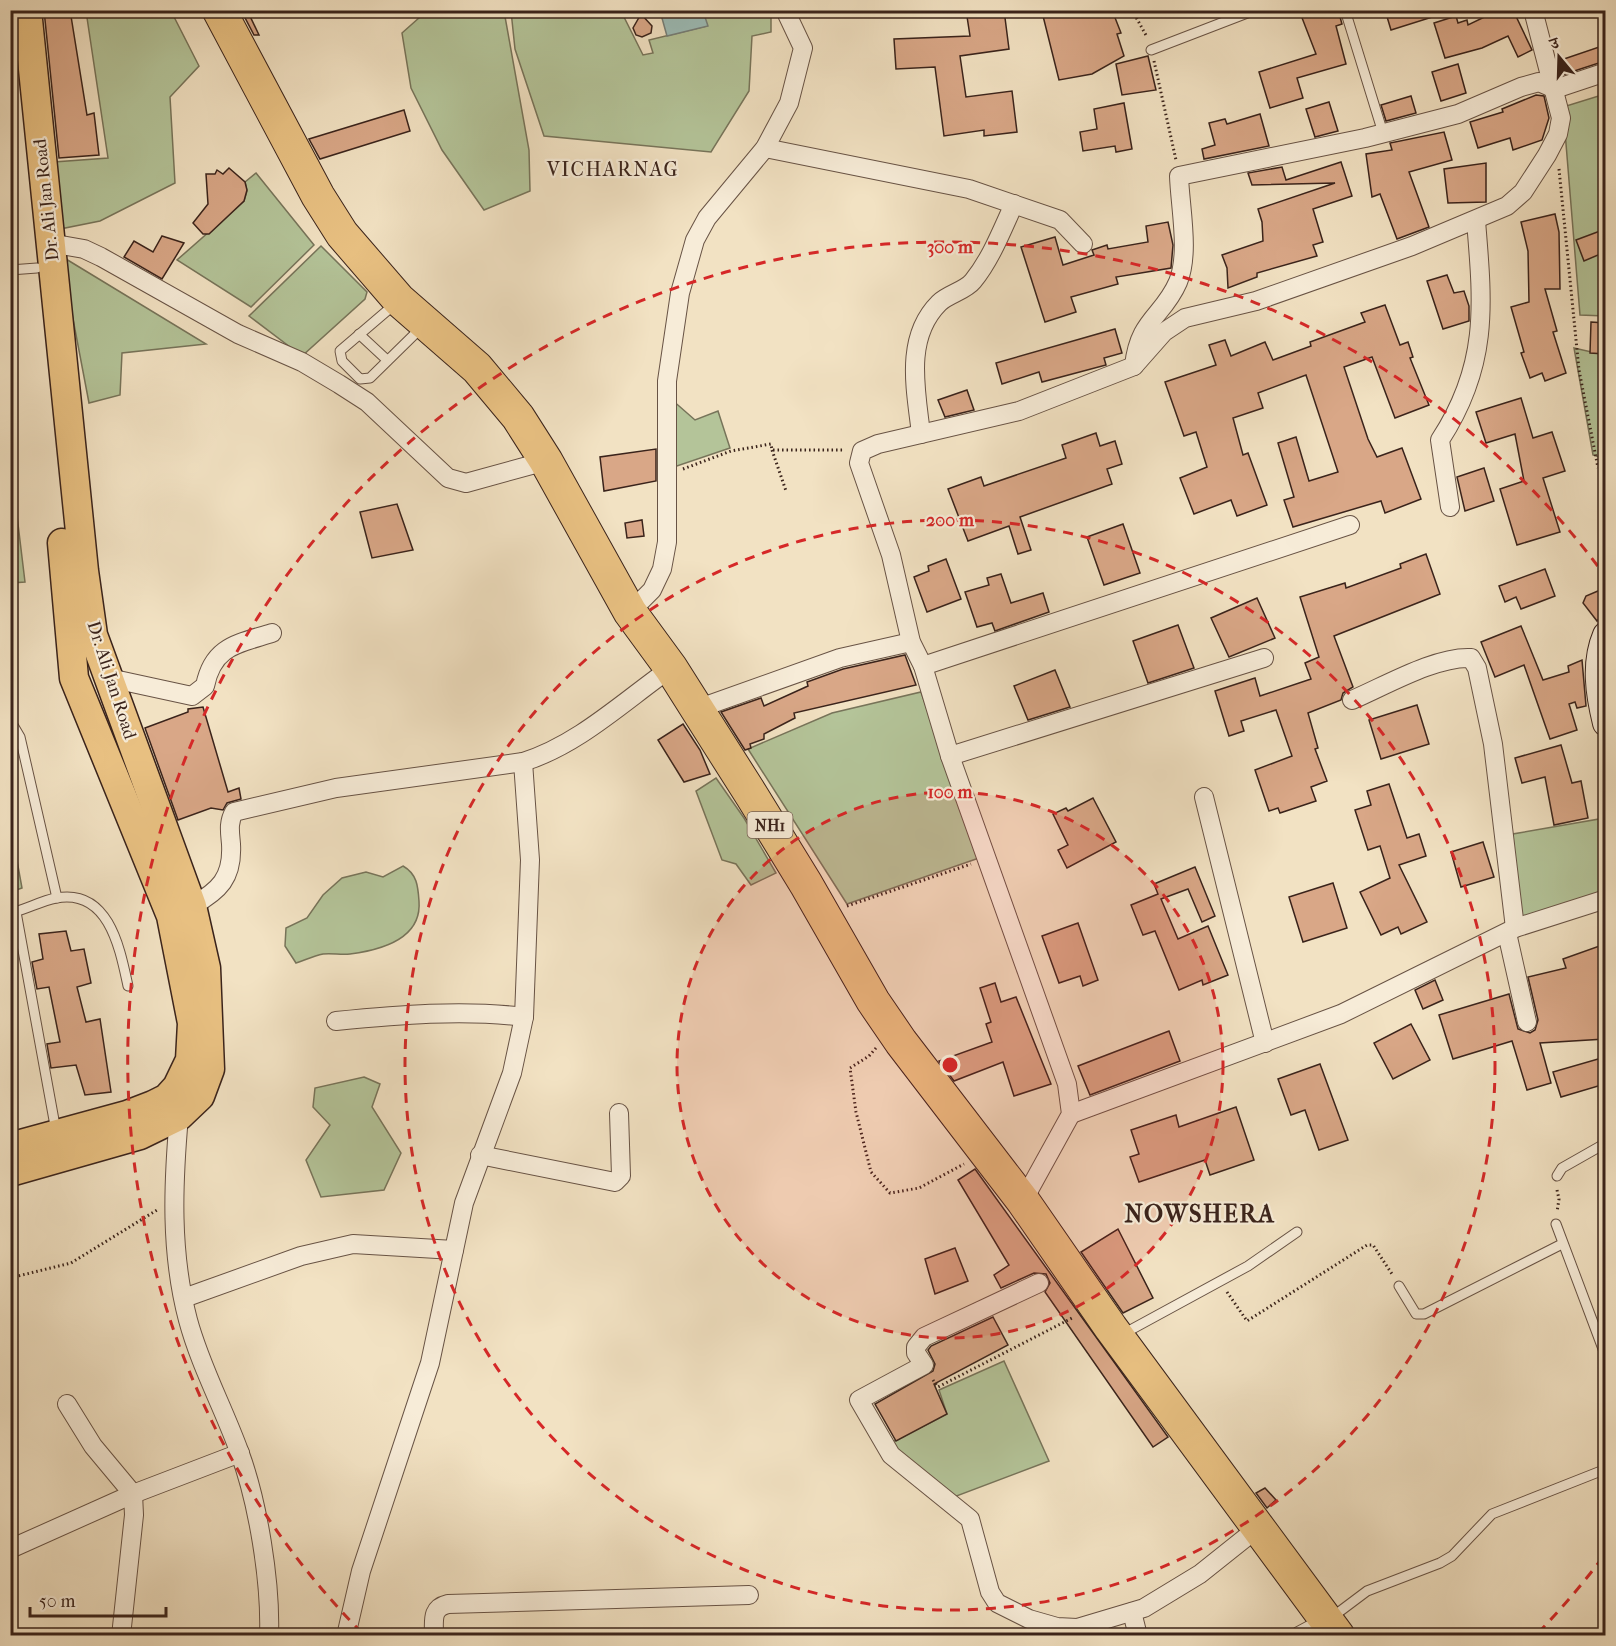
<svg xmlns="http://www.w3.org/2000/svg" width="1616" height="1646" viewBox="0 0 1616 1646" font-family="'IM FELL French Canon','Noto Serif Devanagari',serif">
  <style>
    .green { fill: #b4c499; stroke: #77745a; stroke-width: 1.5 }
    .water { fill: #9cbdb8; stroke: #757f79; stroke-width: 1.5 }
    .building { fill: #d9a787; stroke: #3a231b; stroke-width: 1.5 }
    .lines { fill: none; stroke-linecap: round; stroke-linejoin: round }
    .lane-casing { stroke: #685345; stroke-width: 11 }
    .street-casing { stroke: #685345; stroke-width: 20 }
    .secondary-casing { stroke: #3a231b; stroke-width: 28 }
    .primary-casing { stroke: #3a231b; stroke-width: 31 }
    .highway-casing { stroke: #3a231b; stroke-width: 35 }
    .path { stroke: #3a231b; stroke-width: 3; stroke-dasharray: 1.5 3; stroke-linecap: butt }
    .lane { stroke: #f7ecd8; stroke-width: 9 }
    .street { stroke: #f7ecd8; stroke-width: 18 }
    .secondary { stroke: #f7ecd8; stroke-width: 26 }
    .primary { stroke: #e9c182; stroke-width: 28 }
    .highway { stroke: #e9c182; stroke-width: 33 }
    .ring { fill: none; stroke: #d62828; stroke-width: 3; stroke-dasharray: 10 8 }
    .labels { text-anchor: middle; stroke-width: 4.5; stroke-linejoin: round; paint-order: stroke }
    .shield { fill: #f7ecd8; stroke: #735f54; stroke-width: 1.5 }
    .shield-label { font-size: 16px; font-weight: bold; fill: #3a231b }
    .street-label { font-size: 18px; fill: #3a231b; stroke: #f7ecd8 }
    .neighbourhood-label { font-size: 20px; letter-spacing: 1.5px; fill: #3a231b; stroke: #f7ecd8 }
    .district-label { font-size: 24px; font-weight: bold; letter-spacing: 1.5px; fill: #3a231b; stroke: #f7ecd8 }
    .centre { fill: #d62828; stroke: #f7ecd8; stroke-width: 3 }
    .ring-label { font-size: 18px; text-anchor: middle; font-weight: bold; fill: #d62828; stroke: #f7ecd8; stroke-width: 4.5; stroke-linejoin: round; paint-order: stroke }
  </style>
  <rect width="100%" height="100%" fill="#f2e2c3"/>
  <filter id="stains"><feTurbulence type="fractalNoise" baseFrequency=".00333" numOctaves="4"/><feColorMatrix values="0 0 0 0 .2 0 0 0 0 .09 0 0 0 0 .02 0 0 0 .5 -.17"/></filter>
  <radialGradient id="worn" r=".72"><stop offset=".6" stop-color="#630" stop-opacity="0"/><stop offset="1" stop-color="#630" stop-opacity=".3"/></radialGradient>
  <g class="green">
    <path d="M86 11H171L199 66 170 97 175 183 100 221 55 230 54 162 108 158Z"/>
    <path d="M419 11H504L529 150 530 191 484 210 442 150 411 88 402 33 420 17Z"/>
    <path d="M511 11H626L623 15 643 55 653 53 649 40 707 26 703 11H771V32L752 36 749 91 711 152 544 136 515 49Z"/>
    <path d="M1605 94V316L1580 315 1563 107Z"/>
    <path d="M256 173 314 245 251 307 177 260 244 201 247 191 245 182Z"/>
    <path d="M321 246 367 292 365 299 302 356 249 316Z"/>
    <path d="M61 256 206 344 122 353 120 395 89 403Z"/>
    <path d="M1574 348 1605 355V459L1593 455Z"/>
    <path d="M671 399 695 420 718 411 730 448 671 468Z"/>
    <path d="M11 466 25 582 11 583H10Z"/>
    <path d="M1605 472V536L1600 480 1601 474Z"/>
    <path d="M921 692 979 858 847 904 748 749 832 713Z"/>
    <path d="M716 778 744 818 776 873 751 885 736 864 722 860 696 791Z"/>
    <path d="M1605 818V892L1523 921 1517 915 1513 834Z"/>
    <path d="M10 822 22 888 11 892H10Z"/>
    <path d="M403 866C417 874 418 886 419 901 422 939 381 950 350 954 341 955 332 953 323 954 314 956 305 960 296 963L285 946 286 928 307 918 323 895 342 878 366 872 383 877Z"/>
    <path d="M364 1077 380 1084 372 1107 401 1153 384 1190 321 1197 306 1160 330 1125 313 1107 315 1088Z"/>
    <path d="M1004 1361 1049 1461 954 1497 890 1443 947 1414 939 1390Z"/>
  </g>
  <path class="water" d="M660 11H703L708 26 667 36Z"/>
  <g class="building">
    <path d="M44 10H70L87 115 94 113 99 155 59 158Z"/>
    <path d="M241 10H247L259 35H254Z"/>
    <path d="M966 10H1004L1009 49 960 56 966 97 1012 91 1017 132 984 136V130L944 136 935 67 896 69 894 39 970 36Z"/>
    <path d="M1064 10H1112L1121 33 1117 34 1124 56 1092 74 1059 80 1043 16Z"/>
    <path d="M1299 10H1338L1342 24 1336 26 1346 64 1297 78 1303 98 1270 108 1259 72 1316 54Z"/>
    <path d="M1385 10H1442V14L1391 30Z"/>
    <path d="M1499 10H1513L1532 50 1518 57 1508 36 1482 48 1445 58 1434 23 1456 16 1458 23 1467 20 1468 25Z"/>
    <path d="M641 14 652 26 651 33 642 37 636 35 633 28Z"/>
    <path d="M1605 45V61L1562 75 1558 61Z"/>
    <path d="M1148 56 1156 90 1122 95 1116 64Z"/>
    <path d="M1458 64 1466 93 1441 101 1432 72Z"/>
    <path d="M1536 95 1544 96 1549 118 1542 140 1513 150 1510 138 1478 148 1470 122 1503 112 1502 109Z"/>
    <path d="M1411 96 1416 113 1386 121 1381 105Z"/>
    <path d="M1329 102 1338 131 1315 137 1306 109Z"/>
    <path d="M1124 103 1132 149 1116 152 1115 146 1083 151 1080 132 1097 129 1094 109Z"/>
    <path d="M404 110 410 131 320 159 309 139Z"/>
    <path d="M1260 114 1269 146 1204 159 1202 149 1215 145 1209 123 1225 119 1227 124Z"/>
    <path d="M1444 132 1452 160 1409 172 1429 227 1397 239 1380 194 1372 197 1366 154 1392 150 1390 143Z"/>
    <path d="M1341 162 1352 196 1313 209 1323 242 1313 245 1317 256 1257 273V277L1228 288 1227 268 1222 255 1263 241 1262 222 1258 209 1335 183 1252 185 1248 173 1282 167 1286 180Z"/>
    <path d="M1486 163V202L1448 203 1444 169Z"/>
    <path d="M229 168 245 182 247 190 244 201 209 234H203L193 223 208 204 206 174H215L217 170 223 174Z"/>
    <path d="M1555 214 1559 232 1560 289H1545L1557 331 1553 332 1566 373 1545 381 1542 373 1530 378 1521 353 1524 352 1511 307 1529 302 1528 251 1521 222Z"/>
    <path d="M1168 222 1173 245 1171 268 1116 277 1118 284 1071 297 1076 312 1045 322 1021 247 1055 237 1063 265 1094 255 1092 250 1107 245 1108 249 1148 242 1146 226Z"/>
    <path d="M1600 231 1605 252 1584 261 1576 240Z"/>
    <path d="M162 236 184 243 162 279 124 257 134 241 153 252Z"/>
    <path d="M1447 275 1454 293 1464 291 1469 306V321L1443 329 1427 281Z"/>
    <path d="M1385 305 1400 345 1408 342 1413 357 1410 358 1429 405 1395 418 1372 357 1344 367 1368 439 1377 457 1402 448 1421 499 1385 513 1381 501 1293 527 1284 500 1294 497 1278 443 1296 437 1309 481 1338 472 1306 375 1258 393 1263 408 1233 418 1243 455 1248 453 1267 505 1237 516 1231 500 1194 514 1180 478 1207 467 1196 432 1184 436 1165 382 1216 365 1209 345 1225 340 1231 356 1265 342 1273 360 1311 346 1310 342 1365 322 1361 313Z"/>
    <path d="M1591 322 1605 323V354L1590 353Z"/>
    <path d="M1115 329 1122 353 1104 358 1106 365 1042 382 1039 372 1002 384 996 363Z"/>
    <path d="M967 390 974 410 945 417 938 400Z"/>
    <path d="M1521 398 1533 438 1552 432 1565 471 1543 478 1560 532 1517 545 1500 489 1524 481 1515 434 1486 443 1476 412Z"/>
    <path d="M1096 433 1100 446 1115 441 1122 464 1107 469 1112 484 1020 517 1031 550 1018 554 1009 526 968 541 948 489 981 477 984 486 1066 458 1062 445Z"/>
    <path d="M656 449V481L604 491 600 457Z"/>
    <path d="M1484 468 1494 501 1465 511 1457 477Z"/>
    <path d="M397 504 413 550 372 558 360 512Z"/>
    <path d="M642 520 644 536 627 538 625 523Z"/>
    <path d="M1123 524 1140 573 1104 585 1087 537Z"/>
    <path d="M1426 554 1440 594 1334 636 1353 687 1343 693 1341 700 1308 713 1318 748 1315 749 1327 781 1311 787 1316 801 1280 813 1278 808 1269 811 1255 770 1292 756 1276 710 1241 721 1244 731 1229 736 1215 691 1255 678 1260 696 1311 679 1305 663 1319 657 1300 597 1345 583 1346 588 1401 568 1400 564Z"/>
    <path d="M946 559 961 599 927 612 914 577 929 571 928 566Z"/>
    <path d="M1545 569 1555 596 1521 609 1516 597 1505 602 1499 586Z"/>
    <path d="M1001 574 1011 603 1043 593 1049 612 995 631 992 623 977 627 965 592 989 585 987 578Z"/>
    <path d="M1605 588V612L1597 621 1583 603 1586 596Z"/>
    <path d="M1257 598 1275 638 1229 657 1211 618Z"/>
    <path d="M1178 625 1194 668 1148 683 1133 641Z"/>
    <path d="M1521 626 1543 680 1569 672 1568 666 1582 660 1586 706 1577 708 1575 702 1569 704 1577 730 1550 739 1524 665 1495 677 1481 642Z"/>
    <path d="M905 655 916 685 794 713 795 718 764 734V739L750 744 751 748 745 750 721 712 761 698 764 706 808 686 807 682 843 669Z"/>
    <path d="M1055 670 1070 707 1028 720 1014 686Z"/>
    <path d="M1417 705 1429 744 1381 759 1369 720Z"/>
    <path d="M203 707 228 792 239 788 241 799 227 803 223 810 211 808 178 820 145 728 188 712V709Z"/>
    <path d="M683 724 700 750 710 774 684 782 658 740Z"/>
    <path d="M1561 745 1572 783 1581 781 1588 818 1554 825 1545 777 1522 783 1515 758Z"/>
    <path d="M1389 784 1407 838 1419 834 1426 856 1399 865 1427 922 1401 934 1398 927 1381 935 1360 892 1390 878 1380 846 1368 850 1355 810 1371 805 1367 791Z"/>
    <path d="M1093 798 1116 842 1067 868 1058 850 1068 845 1053 814 1066 808 1068 811Z"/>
    <path d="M1483 842 1494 877 1461 887 1451 852Z"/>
    <path d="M1195 867 1215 916 1202 922 1188 889 1161 899 1178 939 1208 926 1228 975 1203 985 1202 980 1179 990 1155 931 1143 935 1131 905 1158 894 1154 884Z"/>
    <path d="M1333 883 1347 928 1303 942 1289 897Z"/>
    <path d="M1078 923 1098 980 1083 986 1080 976 1059 983 1042 936Z"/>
    <path d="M66 931 71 951 84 949 91 983 77 987 86 1022 100 1019 111 1092 85 1095 76 1065 51 1068 47 1044 60 1042 49 987 37 989 32 962 43 959 39 934Z"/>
    <path d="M1605 944V1039L1540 1043 1551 1083 1527 1090 1512 1041 1453 1059 1439 1015 1509 994 1518 1029 1530 1033 1535 1030 1538 1020 1528 977 1566 968 1563 959Z"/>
    <path d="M1435 980 1443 1000 1423 1009 1415 990Z"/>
    <path d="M995 983 1001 1002 1016 997 1051 1084 1014 1096 1003 1062 954 1081 939 1061 992 1042 986 1024 991 1022 980 988Z"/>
    <path d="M1411 1024 1430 1060 1393 1079 1374 1043Z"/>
    <path d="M1169 1031 1180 1061 1090 1095 1078 1066Z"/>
    <path d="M1605 1057V1084L1561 1097 1553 1072Z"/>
    <path d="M1320 1064 1348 1140 1319 1150 1305 1110 1291 1115 1278 1079Z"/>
    <path d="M1236 1107 1254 1160 1210 1175 1205 1160 1139 1182 1130 1157 1139 1154 1131 1130 1176 1115 1179 1127Z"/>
    <path d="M975 1169 1168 1437 1153 1447 1045 1292 1050 1283 1046 1274 1034 1273 1001 1288 994 1275 1009 1265 958 1180Z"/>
    <path d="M1118 1229 1153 1298 1123 1313 1081 1252Z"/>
    <path d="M955 1248 968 1281 935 1294 925 1259Z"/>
    <path d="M993 1317 1008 1345 934 1384 947 1414 896 1441 875 1404 933 1371 935 1364 928 1350 931 1346Z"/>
    <path d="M1265 1488 1276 1500 1267 1508 1256 1493Z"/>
  </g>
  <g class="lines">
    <defs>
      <g id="lane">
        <path d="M1345 10 1383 133"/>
        <path d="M1151 50 1255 10"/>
        <path d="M10 270 37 268"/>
        <path d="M395 304 340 351 342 361 360 379 370 378 423 326"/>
        <path d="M359 334 387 360"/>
        <path d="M10 720 20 737 57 898"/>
        <path d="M16 912 56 1131"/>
        <path d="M11 913C27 909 41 901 56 898 109 888 120 949 128 986"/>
        <path d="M1557 1176 1562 1168 1606 1143"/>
        <path d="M1556 1224 1606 1357"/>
        <path d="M1399 1286 1416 1314H1424L1562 1244"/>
        <path d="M1123 1334 1248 1266 1297 1232"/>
        <path d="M1331 1618 1367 1591 1440 1563 1452 1556 1492 1514 1606 1469"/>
      </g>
      <g id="street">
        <path d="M765 148 969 189 1060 220 1083 244"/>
        <path d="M50 243 84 249 101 257 238 334 302 362 339 384 367 402 448 478 466 483 546 461"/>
        <path d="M1134 366C1139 319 1163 317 1178 282 1190 253 1180 207 1179 176L1365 138 1458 114 1521 87 1539 82 1555 89 1606 72"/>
        <path d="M921 434C916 390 904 338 939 303 948 294 965 291 973 281 991 259 1002 230 1014 204"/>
        <path d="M1450 507 1440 440C1489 365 1483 305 1476 221"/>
        <path d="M630 612 652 590 662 569 667 542V381L680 293 695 240 707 218 765 148 789 103 803 48 785 10"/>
        <path d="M923 666 1350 525"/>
        <path d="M109 678 192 696 205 686C213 646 237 644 272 633"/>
        <path d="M1352 700C1385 686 1436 656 1471 658L1477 668 1493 744 1515 928"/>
        <path d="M697 709 840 658 911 642"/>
        <path d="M950 756 1264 658"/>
        <path d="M1204 797 1265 1043"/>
        <path d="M192 906C219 891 233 878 231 844 230 832 228 823 234 812L336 788 523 762C578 745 624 701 671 668"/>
        <path d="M1507 933 1527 1022"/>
        <path d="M336 1021C397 1015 463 1009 524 1017"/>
        <path d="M1071 1114 1341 1014 1515 928 1606 899"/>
        <path d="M179 1116C173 1184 170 1252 188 1320 200 1365 223 1407 239 1451 258 1502 271 1582 269 1636"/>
        <path d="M480 1155 615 1182 621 1176 619 1113"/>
        <path d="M1023 1201 1071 1114 1067 1084 950 756 923 666 911 642 891 555 859 463 862 451 878 444 1019 411 1134 366 1164 332 1185 318 1256 301 1412 246 1507 206 1523 192 1547 155 1558 134 1561 118 1533 10"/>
        <path d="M1039 1283 924 1337 916 1347V1353L924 1365 859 1400 891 1455 970 1519 990 1592 997 1603 1029 1619 1057 1627 1077 1628 1144 1608 1200 1574 1259 1527"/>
        <path d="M184 1298 301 1256 353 1244 454 1250"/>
        <path d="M67 1404 93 1446 133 1494 134 1515 121 1636"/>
        <path d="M10 1549 133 1494 240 1453"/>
        <path d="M1132 1612 1138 1636"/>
        <path d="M346 1636 361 1571 430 1363 464 1203 512 1073 524 1017 530 860 523 762"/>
        <path d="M434 1636C434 1620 431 1608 448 1604L749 1595"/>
        <path d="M1299 1636 1327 1621"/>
        <path d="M1604 1636 1606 1635"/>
      </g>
      <path id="secondary" d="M1606 635C1594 663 1599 695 1606 723"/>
      <g id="primary">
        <path d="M10 1147 127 1115 153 1105 167 1098 177 1087 190 1060 192 1023 171 916 74 678 62 543"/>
        <path d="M10 1172 140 1135 179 1116 200 1096 210 1069 206 968 192 906 93 635 84 571 27 10"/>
      </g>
      <path id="highway" d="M219 10 318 196 342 234 399 300 477 368 518 417 546 461 630 612 671 668 752 796 806 884 873 1001 901 1042 1023 1201 1111 1328 1338 1636"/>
    </defs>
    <use href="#lane" class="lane-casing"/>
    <use href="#street" class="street-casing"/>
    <use href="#secondary" class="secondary-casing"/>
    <use href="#primary" class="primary-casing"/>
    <use href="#highway" class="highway-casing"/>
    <g class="path">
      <path d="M1132 10 1147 37"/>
      <path d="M1154 61 1176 160"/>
      <path d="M1559 169 1579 370 1598 468"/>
      <path d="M772 450 786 491"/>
      <path d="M683 469 731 451 771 444 772 450H845"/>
      <path d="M847 906 971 864"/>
      <path d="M876 1048 869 1056 850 1068 856 1112 871 1172 890 1193 919 1188 964 1164"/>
      <path d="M1557 1190 1559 1199 1557 1212"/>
      <path d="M10 1278 71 1263 157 1210"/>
      <path d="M1227 1292 1247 1321 1367 1245H1373L1392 1274"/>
      <path d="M933 1380 938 1387 1074 1317"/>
    </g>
    <use href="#lane" class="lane"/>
    <use href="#street" class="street"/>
    <use href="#secondary" class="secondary"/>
    <use href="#primary" class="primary"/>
    <use href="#highway" class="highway"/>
  </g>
  <circle cx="950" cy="1065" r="273" fill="#d62828" fill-opacity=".12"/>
  <g class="ring">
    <circle cx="950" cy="1065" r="273"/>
    <circle cx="950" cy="1065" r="545"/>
    <path d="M1603 1557A818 818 0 0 1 1538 1633M362 1633A818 818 0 1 1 1603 573"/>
  </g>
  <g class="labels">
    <rect class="shield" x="747.5" y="812" width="45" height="26" rx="4.5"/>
    <g class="shield-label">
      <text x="770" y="831">NH1</text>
    </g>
    <g class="street-label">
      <text transform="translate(46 200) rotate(-96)" y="6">Dr. Ali Jan Road</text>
      <text transform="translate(112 680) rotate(72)" y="6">Dr. Ali Jan Road</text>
    </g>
    <g class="neighbourhood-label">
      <text x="613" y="176">VICHARNAG</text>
    </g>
    <g class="district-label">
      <text x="1200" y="1222">NOWSHERA</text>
    </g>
  </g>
  <circle cx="950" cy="1065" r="9" class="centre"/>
  <g class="ring-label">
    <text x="950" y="253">300 m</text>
    <text x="950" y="526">200 m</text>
    <text x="950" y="798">100 m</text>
  </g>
  <rect width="1616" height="1646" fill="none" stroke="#f2e2c3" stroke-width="36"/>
  <rect x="12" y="12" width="1592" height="1622" fill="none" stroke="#3a231b" stroke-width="3"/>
  <rect x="18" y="18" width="1580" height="1610" fill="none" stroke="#3a231b" stroke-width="1.5"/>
  <g transform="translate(1559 57) rotate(341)" stroke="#f7ecd8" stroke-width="4.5" paint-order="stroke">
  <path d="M0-4.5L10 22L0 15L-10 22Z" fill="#3a231b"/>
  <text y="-9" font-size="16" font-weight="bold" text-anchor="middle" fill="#3a231b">उ</text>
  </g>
  <path d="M30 1607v9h136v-9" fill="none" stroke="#3a231b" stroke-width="3"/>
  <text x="39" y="1607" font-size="18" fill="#3a231b" stroke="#f7ecd8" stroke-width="4.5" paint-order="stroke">50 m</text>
  <rect width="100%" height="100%" filter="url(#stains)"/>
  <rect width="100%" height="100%" fill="url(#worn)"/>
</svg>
